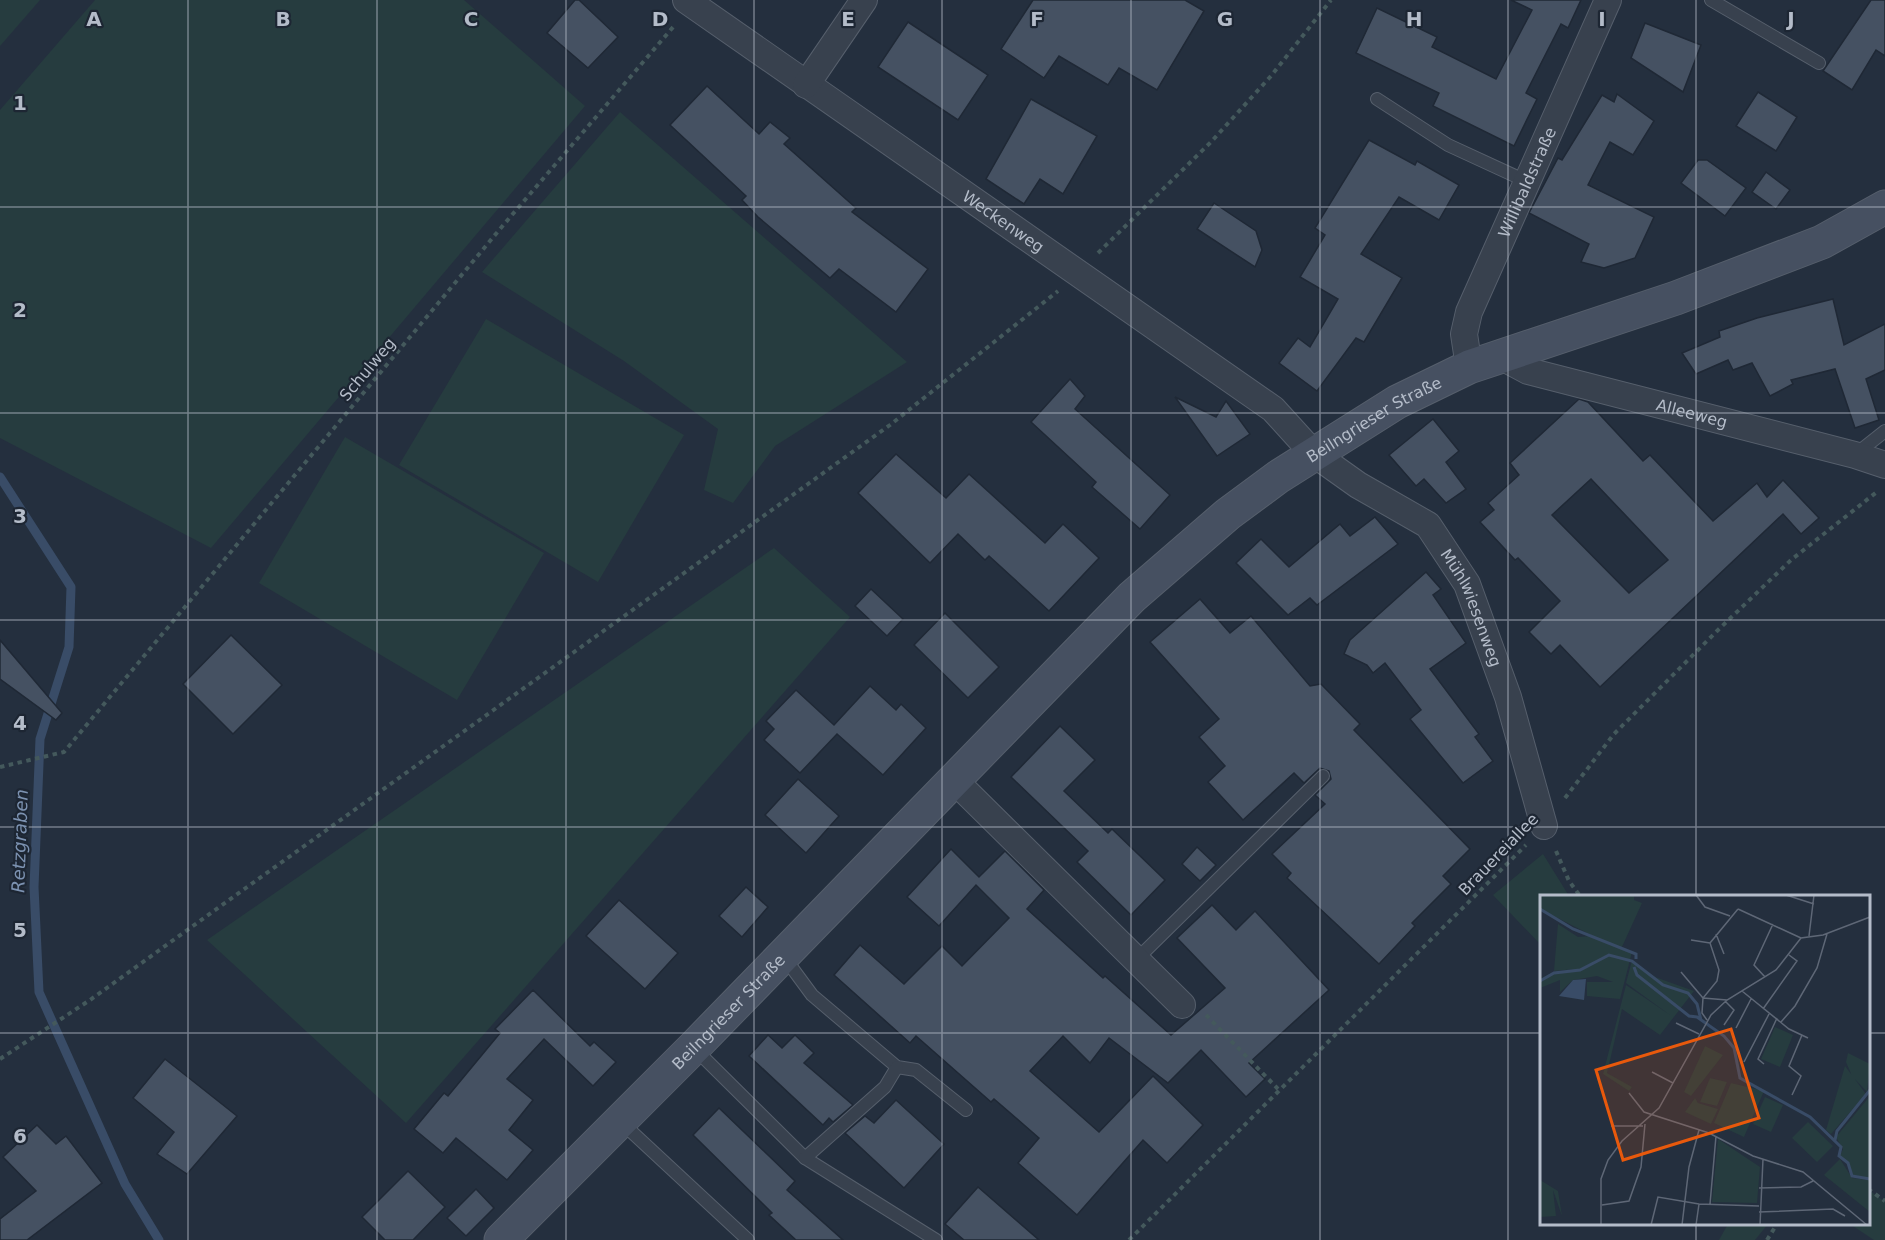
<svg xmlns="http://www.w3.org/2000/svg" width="1885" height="1240" viewBox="0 0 1885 1240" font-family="'DejaVu Sans',sans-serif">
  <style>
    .green { fill: #263c3f }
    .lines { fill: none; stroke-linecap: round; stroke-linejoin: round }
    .stream { stroke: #394c67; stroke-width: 9 }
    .building { fill: #455162; stroke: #1f2835; stroke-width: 1.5; fill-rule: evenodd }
    .lane-casing { stroke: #565f6c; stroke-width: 14 }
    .street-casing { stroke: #565f6c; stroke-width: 28 }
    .secondary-casing { stroke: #565f6c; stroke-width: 35 }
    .path { stroke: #44595c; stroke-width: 4; stroke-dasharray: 4.5 4.5; stroke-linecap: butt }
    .lane { stroke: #38414e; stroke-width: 12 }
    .street { stroke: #38414e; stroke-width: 26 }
    .secondary { stroke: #465061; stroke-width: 33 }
    .grid { fill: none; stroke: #b4bcc9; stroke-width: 1.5; stroke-opacity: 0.55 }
    .labels { text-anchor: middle; stroke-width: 4.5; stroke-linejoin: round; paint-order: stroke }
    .street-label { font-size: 16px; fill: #b4bcc9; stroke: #1d2633 }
    .water-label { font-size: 18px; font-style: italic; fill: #7c92b1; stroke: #1d2633 }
    .inset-river { fill: none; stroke: #394c67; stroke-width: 3 }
    .inset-road { fill: none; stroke: #5e6776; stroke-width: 1.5 }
    .view { fill: #e8590c; fill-opacity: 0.15; stroke: #e8590c; stroke-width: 3 }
    .inset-edge { fill: none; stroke: #b4bcc9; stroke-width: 3 }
    .grid-label { font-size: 20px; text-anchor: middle; font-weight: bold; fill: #b4bcc9; stroke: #1d2633; stroke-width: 4.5; stroke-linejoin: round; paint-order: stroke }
  </style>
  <rect width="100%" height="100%" fill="#242f3e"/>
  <g class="green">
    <path d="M0 0H40L0 46Z"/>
    <path d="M95 0H464L585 106 211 548 0 438V110Z"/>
    <path d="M620 112 907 362 775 446 733 503 704 490 718 429 624 361 482 272Z"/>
    <path d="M486 319 684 435 598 582 399 465Z"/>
    <path d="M345 437 544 553 457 700 259 583Z"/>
    <path d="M774 548 850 617 406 1123 207 940Z"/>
    <path d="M1543 854 1569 896H1542L1541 945 1493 895Z"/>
    <path d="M1869 1190 1885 1202V1240H1874L1850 1224H1868Z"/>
    <path d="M1728 1224H1768L1755 1240H1719Z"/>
  </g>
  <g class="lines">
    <path class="stream" d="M0 477 71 587 69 647 40 739 34 887 39 992 125 1184 159 1240"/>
  </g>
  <g class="building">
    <path d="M575 0H579L618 37 588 68 547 33Z"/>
    <path d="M1033 0H1185L1204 11 1157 90 1119 68 1108 85 1059 56 1044 78 1001 49Z"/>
    <path d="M1511 0H1581L1568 28 1561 24 1526 93 1537 99 1514 146 1433 106 1439 93 1356 53 1377 8 1437 37 1432 47 1496 79 1532 10Z"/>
    <path d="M1871 0H1885V56L1876 50 1852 90 1823 71Z"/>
    <path d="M908 22 988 75 958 120 878 67Z"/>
    <path d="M1645 23 1701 45 1683 92 1631 58Z"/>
    <path d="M707 86 759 134 770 122 790 138 784 144 856 208 852 212 928 269 896 312 839 269 830 278 758 217 742 200 746 196 670 125Z"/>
    <path d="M1758 92 1797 117 1776 151 1736 126Z"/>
    <path d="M1617 94 1654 121 1633 155 1610 142 1588 185 1654 217 1635 258 1604 268 1581 262 1589 244 1529 213 1558 158 1562 160 1602 95 1614 102Z"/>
    <path d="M1031 99 1097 136 1063 194 1040 179 1024 204 986 179Z"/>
    <path d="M1369 140 1415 165 1417 161 1459 185 1439 220 1399 197 1361 254 1402 278 1364 342 1356 338 1317 391 1279 363 1298 338 1310 347 1338 299 1300 277 1325 235 1315 228Z"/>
    <path d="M1698 160H1707L1746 188 1725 216 1681 183Z"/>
    <path d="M1766 172 1790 190 1776 209 1752 192Z"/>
    <path d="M1214 203 1256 231 1262 250 1255 267 1197 229Z"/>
    <path d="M1833 299 1844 345 1885 324V370L1866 379 1879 420 1855 428 1835 369 1791 380 1793 384 1770 396 1752 363 1733 370 1728 360 1696 374 1682 353 1720 337 1719 331 1757 318Z"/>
    <path d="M1070 379 1085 396 1075 409 1170 495 1140 529 1092 487 1096 482 1031 422Z"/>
    <path d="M1175 397 1216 417 1226 401 1250 434 1217 456Z"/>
    <path d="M1579 399 1588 402 1643 461 1650 455 1713 521 1757 483 1767 497 1783 480 1819 518 1801 534 1783 514 1600 687 1560 645 1551 654 1529 632 1560 601 1518 558 1515 560 1480 522 1494 510 1488 503 1519 475 1510 463ZM1591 479 1668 560 1629 593 1552 515Z"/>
    <path d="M1433 419 1459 451 1446 462 1466 489 1446 503 1424 479 1416 486 1389 455Z"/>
    <path d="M896 454 946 498 969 474 1045 543 1063 524 1099 558 1049 611 989 556 985 560 958 534 930 563 858 493Z"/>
    <path d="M1375 517 1398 544 1317 605 1310 598 1288 615 1236 563 1261 539 1289 567 1340 524 1350 536Z"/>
    <path d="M1426 572 1441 589 1433 595 1466 643 1430 669 1479 734 1475 737 1493 761 1463 783 1410 719 1421 710 1385 663 1373 673 1367 665 1344 654 1350 640Z"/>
    <path d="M871 589 903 619 887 636 855 606Z"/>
    <path d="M1200 599 1230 633 1251 616 1310 686 1321 684 1360 724 1354 730 1470 849 1443 876 1451 884 1412 923 1415 926 1379 964 1287 878 1291 873 1272 854 1325 804 1315 795 1331 779 1329 771 1320 768 1304 783 1294 773 1243 820 1208 782 1225 766 1199 737 1219 719 1150 642Z"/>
    <path d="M945 613 999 667 968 698 914 645Z"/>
    <path d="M231 635 282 685 233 734 183 684Z"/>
    <path d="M0 640 62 713 56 720 0 679Z"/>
    <path d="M870 686 896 710 901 704 926 728 883 775 837 734 800 773 764 740 774 729 766 721 796 690 834 725Z"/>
    <path d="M1060 726 1095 760 1064 791 1108 833 1112 829 1165 880 1131 915 1077 862 1088 851 1011 777Z"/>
    <path d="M798 779 839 816 806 853 765 815Z"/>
    <path d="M1197 847 1216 865 1200 881 1182 864Z"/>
    <path d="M951 849 979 877 1005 851 1044 890 1027 909 1103 978 1105 976 1171 1035 1225 988 1177 938 1212 905 1236 930 1255 911 1329 990 1249 1063 1265 1079 1246 1097 1201 1050 1168 1083 1109 1038 1090 1063 1063 1036 1030 1071 1099 1132 1153 1076 1203 1125 1167 1163 1143 1140 1077 1215 1018 1163 1039 1138 994 1099 991 1102 916 1036 910 1043 834 975 860 945 904 984 942 946 962 966 1009 918 976 885 939 926 907 897Z"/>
    <path d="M746 887 768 907 742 937 719 916Z"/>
    <path d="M619 900 678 953 645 989 586 936Z"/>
    <path d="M533 990 590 1046 594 1042 616 1062 593 1086 544 1039 507 1079 533 1100 509 1130 533 1150 507 1180 456 1138 443 1153 414 1129 444 1093 448 1096 500 1033 495 1029Z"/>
    <path d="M768 1035 782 1048 795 1035 814 1053 804 1063 853 1105 833 1122 829 1118 823 1125 749 1056Z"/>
    <path d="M165 1059 237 1116 187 1174 157 1154 174 1132 133 1098Z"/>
    <path d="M896 1100 944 1144 904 1188 845 1133 865 1116 874 1123Z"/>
    <path d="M719 1108 795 1181 787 1190 843 1240H796L769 1215 772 1213 762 1203 693 1135Z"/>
    <path d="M37 1125 56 1144 66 1136 102 1183 27 1240H0V1219L36 1191 3 1157Z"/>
    <path d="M408 1171 445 1207 413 1240H385L362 1217Z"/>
    <path d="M978 1187 1039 1240H964L945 1224Z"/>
    <path d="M476 1189 494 1208 466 1236 447 1218Z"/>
  </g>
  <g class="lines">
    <defs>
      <g id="lane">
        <path d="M1711 0 1819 63"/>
        <path d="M1377 99 1448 145 1526 181"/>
        <path d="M1856 454 1885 431"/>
        <path d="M784 957 812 995 897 1067 916 1070 966 1110"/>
        <path d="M1138 958 1323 776"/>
        <path d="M694 1048 805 1158 936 1240"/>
        <path d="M621 1122 748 1240"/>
        <path d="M805 1158 885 1087 897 1067"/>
      </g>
      <g id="street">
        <path id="s1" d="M686 0 1273 409 1313 453 1358 485 1428 525 1467 584 1508 697 1544 826"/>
        <path d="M806 85 864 0"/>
        <path id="s2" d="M1500 356 1528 371 1855 455 1885 465"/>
        <path id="s3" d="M1469 367 1464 334 1469 312 1608 0"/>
        <path d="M954 780 1182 1005"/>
      </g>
      <g id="secondary">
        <path id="s4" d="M501 1240 694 1047 1132 597 1228 514 1278 477 1397 402 1469 367 1676 298 1822 242 1885 207"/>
      </g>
    </defs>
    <use href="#lane" class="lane-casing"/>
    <use href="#street" class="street-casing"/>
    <use href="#secondary" class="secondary-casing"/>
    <g class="path">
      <path d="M1098 253 1211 142 1271 76 1331 0"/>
      <path d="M0 767 64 752 500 229 674 26"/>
      <path d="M1565 798 1614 734 1717 631 1791 560 1878 491"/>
      <path d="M1556 851 1569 881 1580 896"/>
      <path d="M1206 1015 1278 1089"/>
      <path d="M0 1059 90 1000 890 425 1058 291"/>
      <path d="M1868 1189 1885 1201"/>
      <path d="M1129 1240 1526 845"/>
      <path d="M1767 1240 1777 1224"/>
    </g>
    <use href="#lane" class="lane"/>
    <use href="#street" class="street"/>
    <use href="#secondary" class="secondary"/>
  </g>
  <path class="grid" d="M188 0V1240M377 0V1240M566 0V1240M754 0V1240M942 0V1240M1131 0V1240M1320 0V1240M1508 0V1240M1696 0V896M0 207H1885M0 413H1885M0 620H1885M0 827H1885M0 1033H1542M1868 1033H1885M1696 1224V1240"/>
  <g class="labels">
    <g class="street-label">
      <text dy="6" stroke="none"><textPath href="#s3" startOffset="198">Willibaldstraße</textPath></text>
      <text dy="6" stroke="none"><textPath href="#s1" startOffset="387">Weckenweg</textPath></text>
      <text transform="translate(367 369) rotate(-50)" y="6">Schulweg</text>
      <text dy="6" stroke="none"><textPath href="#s2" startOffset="201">Alleeweg</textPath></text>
      <text dy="6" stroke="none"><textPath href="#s4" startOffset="1202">Beilngrieser Straße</textPath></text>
      <text dy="6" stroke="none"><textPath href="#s1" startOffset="1005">Mühlwiesenweg</textPath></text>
      <text transform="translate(1498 854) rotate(-46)" y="6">Brauereiallee</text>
      <text dy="6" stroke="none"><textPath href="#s4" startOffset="322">Beilngrieser Straße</textPath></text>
    </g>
    <g class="water-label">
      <text transform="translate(20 841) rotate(-88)" y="6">Retzgraben</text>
    </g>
  </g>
  <g transform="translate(1540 895)">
    <rect width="330" height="330" fill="#242f3e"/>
    <path d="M0 0H94V5L102 8 81 54 92 57 80 104 47 101V87H73L57 81 33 85 20 97V85L0 93V84L9 79 36 74 14 76 18 29 38 42 53 41 0 14ZM92 65 115 82 154 96 120 140 82 114 67 178 92 192 89 196 63 179 86 90 130 120 86 88ZM235 132 253 140 240 172 221 164ZM165 151 183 160 151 201 144 197ZM308 158 330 169 327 197 312 181 306 167ZM305 171 326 199 291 239 286 235ZM170 183 187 187 177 211 160 207ZM191 188 224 196 204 242 174 228ZM330 201V283L313 280 309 268 300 261 303 254 296 242ZM225 202 243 210 231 237 213 229ZM155 203 158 208 178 214 171 229 145 217ZM268 227 293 251 277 267 252 243ZM178 244 220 272 217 308 172 307ZM300 264 312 283 330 285V317L284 280ZM0 285 18 296 22 321 13 295 16 321 0 322Z" fill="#263c3f"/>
    <path d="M46 84 44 105 19 101 33 85Z" fill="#394c67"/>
    <path class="inset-river" d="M0 14 33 34 96 59V64M94 72 97 80 149 121 157 122 184 141 194 153 200 183 270 222 301 252 299 261 308 268 312 281 330 284M0 86 14 78 40 75 69 60 92 66 123 90 148 98 157 109 161 125M295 245 297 236 330 195"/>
    <path class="inset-road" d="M156 0 165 12 190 21M246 0 274 9M198 14 261 43M176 39 184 59M269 41 274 0M151 45 170 48M141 77 163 103 187 105M225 82 214 70 233 29M202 96 249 134 268 143M223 114 257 66 249 60M167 125 162 118 163 103 177 86 179 75 170 48 198 14M241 127 255 111 277 73 287 39M136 128 159 139M184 130 194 115 185 106M196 133 211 104M204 167 229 119M224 169 218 164 237 123M112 177 133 188M89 198 104 217 169 238 213 261 263 277 327 330M252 200 261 181 249 171 262 140M71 231H103M219 293 261 292 273 286M170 309 176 241M62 310 89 306 101 272 105 229M219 317 293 314 305 321M61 330V284L68 265 82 246 119 213 171 120 187 105 236 75 261 43 283 40 330 22M111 330 118 302 159 309 219 311M142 330 149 272 159 235M156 330 159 309M220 330 223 264"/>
    <path class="view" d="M191 134 219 223 83 265 56 175Z"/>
    <rect width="330" height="330" class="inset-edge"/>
  </g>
  <g class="grid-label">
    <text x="94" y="26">A</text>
    <text x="283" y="26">B</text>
    <text x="471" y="26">C</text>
    <text x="660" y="26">D</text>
    <text x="848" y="26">E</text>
    <text x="1037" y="26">F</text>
    <text x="1225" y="26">G</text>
    <text x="1414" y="26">H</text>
    <text x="1602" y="26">I</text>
    <text x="1791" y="26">J</text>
    <text x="20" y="110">1</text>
    <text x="20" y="317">2</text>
    <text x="20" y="523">3</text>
    <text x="20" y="730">4</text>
    <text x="20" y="937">5</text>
    <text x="20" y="1143">6</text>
  </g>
</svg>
